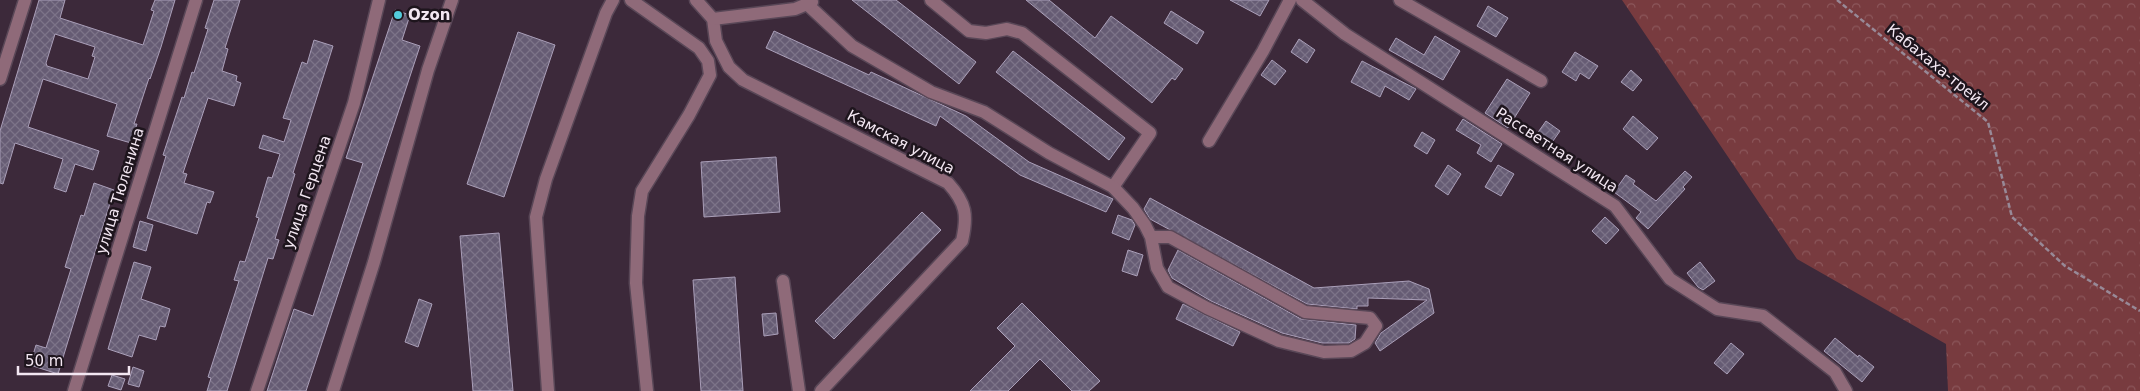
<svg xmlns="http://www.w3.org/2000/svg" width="2140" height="391" viewBox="0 0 2140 391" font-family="'DejaVu Sans',sans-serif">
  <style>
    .forest { fill: url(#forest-crowns) }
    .building { fill: url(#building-cross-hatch); stroke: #aa9fb9; fill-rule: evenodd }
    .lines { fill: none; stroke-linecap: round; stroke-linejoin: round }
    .minor-casing { stroke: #594757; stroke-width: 15 }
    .path { stroke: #988997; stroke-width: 2.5; stroke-dasharray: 5 2.5; stroke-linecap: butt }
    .minor { stroke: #8f6a79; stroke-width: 12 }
    .poi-dot { fill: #53cbdb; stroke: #1e151d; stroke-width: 2 }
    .labels { text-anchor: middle; stroke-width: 5; stroke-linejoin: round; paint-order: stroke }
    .poi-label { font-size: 15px; font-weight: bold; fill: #f3e7f2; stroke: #1e151d; text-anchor: start }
    .street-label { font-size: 15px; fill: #f3e7f2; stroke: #1e151d }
  </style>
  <defs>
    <pattern id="forest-crowns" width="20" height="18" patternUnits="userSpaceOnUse" patternTransform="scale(1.25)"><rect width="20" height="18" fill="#783b3f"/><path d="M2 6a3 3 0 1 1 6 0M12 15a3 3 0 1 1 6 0" fill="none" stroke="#8c575b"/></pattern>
    <pattern id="building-cross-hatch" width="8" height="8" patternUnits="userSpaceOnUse" patternTransform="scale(1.25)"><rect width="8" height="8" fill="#665c74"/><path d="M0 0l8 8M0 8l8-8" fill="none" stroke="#7c7388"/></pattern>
  </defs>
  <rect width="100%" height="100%" fill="#3c293a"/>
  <path class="forest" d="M1622 0H2140V391H1948L1946 344 1797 259Z"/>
  <g class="building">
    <path d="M39 0H65L60 18 143 45 154 11 151 10 155 0H175L161 47 150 79 149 78 134 124H137L131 143 107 136 117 104 43 79 28 127 99 151 93 170 75 164 66 192 54 188 63 159 15 143 3 184 0 183V131ZM55 34 95 47 92 56 95 57 88 79 47 66 46 63Z"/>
    <path d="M214 0H240L225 48 228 49 222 71 237 76 236 81 241 83 234 106 208 98 183 173 187 174 184 183 214 192 210 203 207 202 197 234 147 218 166 156 163 155 182 97 184 98 192 72 194 73 208 29 205 28Z"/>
    <path d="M852 0H896L976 62 959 84Z"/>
    <path d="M1026 0H1049L1095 38 1111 16 1183 69 1175 80 1172 78 1152 103Z"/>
    <path d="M1230 0H1269L1260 16Z"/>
    <path d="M1488 6 1508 18 1496 37 1477 26Z"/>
    <path d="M395 10 410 15 402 40 420 46 306 391H267L294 309 313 316 363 163 346 158Z"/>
    <path d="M1171 11 1204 32 1197 44 1164 23Z"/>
    <path d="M774 31 869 75 871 72 966 116 1029 162 1113 199 1106 212 1020 175 940 116 936 126 766 48Z"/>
    <path d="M518 32 555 45 504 197 467 184Z"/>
    <path d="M1435 36 1460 51 1443 80 1389 50 1396 38 1424 55Z"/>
    <path d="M1299 39 1315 50 1307 63 1291 52Z"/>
    <path d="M314 40 333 46 293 173 295 174 275 239 279 240 273 259 268 258 227 391H207L211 378 208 377 239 281 234 280 240 261 245 262 259 218 256 217 268 177 272 178 280 154 259 148 263 135 284 142 291 120 283 118 302 62 307 64Z"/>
    <path d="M1013 51 1125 138 1109 160 996 72Z"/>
    <path d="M1575 52 1598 66 1589 79 1580 73 1576 81 1562 72Z"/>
    <path d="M1272 60 1286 71 1275 85 1261 75Z"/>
    <path d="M1362 61 1416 89 1409 100 1385 86 1380 97 1351 82Z"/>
    <path d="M1631 70 1642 80 1633 91 1621 82Z"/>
    <path d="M1507 79 1530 93 1508 128 1485 113Z"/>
    <path d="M1633 116 1658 138 1647 150 1623 129Z"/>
    <path d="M1463 119 1502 144 1491 162 1477 153 1481 145 1456 130Z"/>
    <path d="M1546 121 1560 131 1548 148 1534 138Z"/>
    <path d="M1422 132 1435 140 1427 154 1414 146Z"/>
    <path d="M776 157 780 212 704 217 701 162Z"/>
    <path d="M1448 165 1461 174 1448 195 1435 186Z"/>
    <path d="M1498 165 1514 174 1501 196 1485 187Z"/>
    <path d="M1685 171 1692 177 1683 187 1685 189 1648 229 1636 218 1641 212 1614 192 1626 175 1635 181 1633 184 1656 201Z"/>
    <path d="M94 183 114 190 58 374 30 365 36 345 46 348 71 269 65 267 81 215 84 216Z"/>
    <path d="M1150 198 1314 288 1409 281 1429 289 1434 313 1380 351 1375 343 1381 333 1427 300 1368 298V306H1357V309L1307 304 1150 219 1144 209Z"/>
    <path d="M922 212 941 230 834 339 815 321Z"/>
    <path d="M1118 215 1132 220 1135 225 1129 240 1112 233Z"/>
    <path d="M1605 217 1619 230 1606 244 1592 231Z"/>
    <path d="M140 221 153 225 146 251 133 247Z"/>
    <path d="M499 233 513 391H473L460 236Z"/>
    <path d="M1128 250 1143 255 1137 276 1122 271Z"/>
    <path d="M1178 250 1301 319 1356 325 1355 339 1349 343H1322L1282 333 1211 301 1172 278 1168 270Z"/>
    <path d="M134 262 151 267 141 299 170 309 165 327 160 326 156 340 139 335 132 357 108 349Z"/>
    <path d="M1700 262 1715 281 1703 290 1698 287 1687 273Z"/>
    <path d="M735 277 743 391H701L693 280Z"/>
    <path d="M419 299 432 304 418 347 405 342Z"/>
    <path d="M1022 303 1100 381 1089 391H1072L1040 359 1008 391H970L1015 346 997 328Z"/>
    <path d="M1183 304 1240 332 1233 346 1176 319Z"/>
    <path d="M776 313 778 334 764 336 762 314Z"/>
    <path d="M1835 338 1858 357 1859 355 1874 367 1862 382 1824 351Z"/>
    <path d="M1731 343 1744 354 1727 374 1714 363Z"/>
    <path d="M133 367 144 371 139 387 128 384Z"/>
    <path d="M112 375 125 379 121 390 108 386Z"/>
  </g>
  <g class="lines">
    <defs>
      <g id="minor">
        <path d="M631 0 699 48 708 61 710 75 689 115 642 191 638 216 636 283 647 391"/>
        <path d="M696 0 713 19 716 41 729 67 743 80 948 183C966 203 968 215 962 241L821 391"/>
        <path d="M931 0 969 31 986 33 1007 29 1022 33 1150 133 1113 187"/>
        <path d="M1302 0 1345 34 1615 206 1670 279 1717 309 1763 316 1835 372 1846 391"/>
        <path d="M1400 0 1541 81"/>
        <path d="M807 4 852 46 931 92 984 112 1049 153 1113 187 1133 208 1145 225 1151 237 1157 268 1168 287 1207 308 1279 341 1324 352 1351 351 1365 343 1376 326 1370 318 1305 312 1170 237H1151"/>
        <path d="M713 19 795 9 812 2"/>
        <path d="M0 79 25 0"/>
        <path d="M1209 141 1263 51 1290 0"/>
        <path d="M783 281 799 391"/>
        <path d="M74 391 196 0"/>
        <path d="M257 391 354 103 379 0"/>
        <path d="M333 391 374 262 428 70 452 0"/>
        <path d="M548 391 536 217 546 179 606 13 613 0"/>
      </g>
    </defs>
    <use href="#minor" class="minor-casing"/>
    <path class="path" d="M1837 0 1988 122 2012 217 2065 266 2140 311"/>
    <use href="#minor" class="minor"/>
  </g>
  <circle class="poi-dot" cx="398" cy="15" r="5"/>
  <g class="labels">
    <g class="poi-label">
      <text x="408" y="20">Ozon</text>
    </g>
    <g class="street-label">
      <text transform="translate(1938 67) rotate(39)" y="5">Кабахаха-трейл</text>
      <text transform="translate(901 142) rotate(28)" y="5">Камская улица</text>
      <text transform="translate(1557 150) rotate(33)" y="5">Рассветная улица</text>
      <text transform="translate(120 191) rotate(-73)" y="5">улица Тюленина</text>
      <text transform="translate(307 192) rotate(-71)" y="5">улица Герцена</text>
    </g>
  </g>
  <path d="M18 366v8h111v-8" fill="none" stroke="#f3e7f2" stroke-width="2.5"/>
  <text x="25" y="366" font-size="15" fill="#f3e7f2" stroke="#1e151d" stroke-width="4" paint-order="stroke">50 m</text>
</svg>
